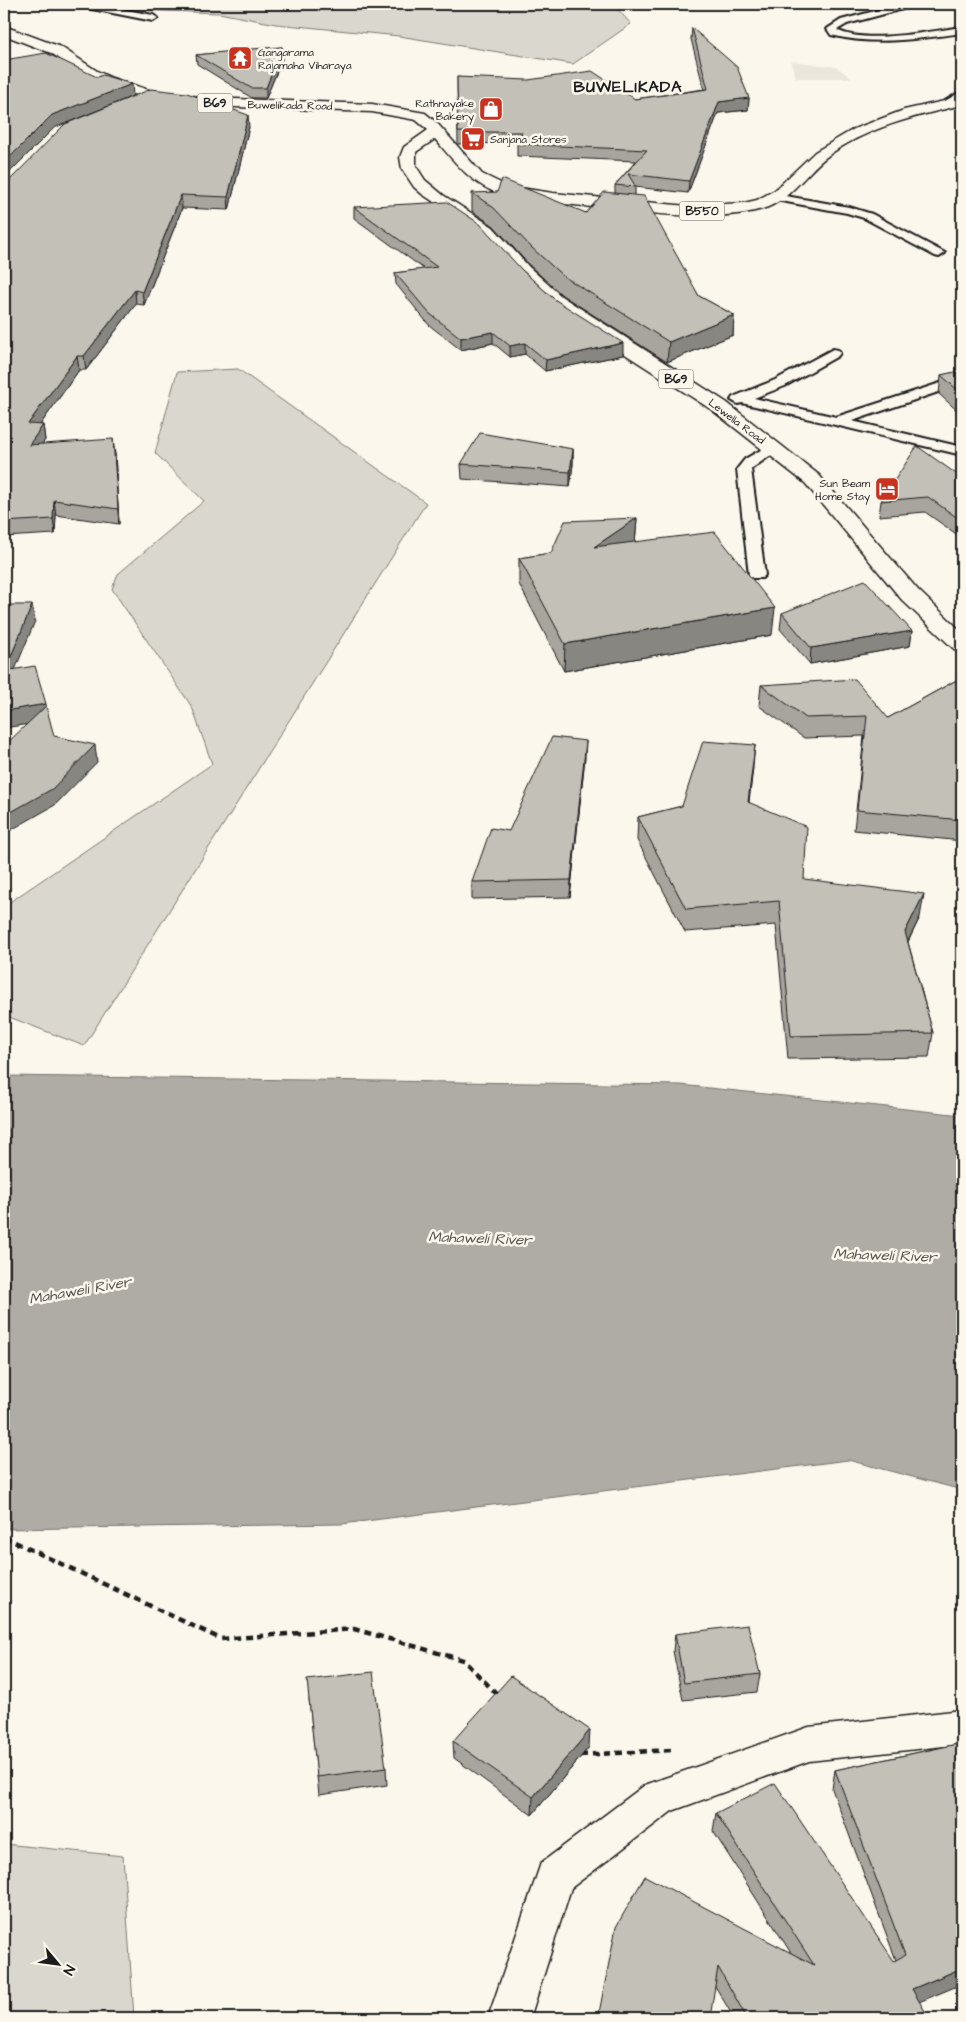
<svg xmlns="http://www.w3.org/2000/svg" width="966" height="2022" viewBox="0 0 966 2022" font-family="'Architects Daughter',sans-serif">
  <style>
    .built { fill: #eae6dc }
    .green { fill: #dad7ce; stroke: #7b7a75 }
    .water { fill: #afaca5; stroke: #74726e }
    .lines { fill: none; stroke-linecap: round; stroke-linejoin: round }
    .service-casing { stroke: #1c1c1c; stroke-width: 4 }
    .secondary-casing { stroke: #1c1c1c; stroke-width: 3 }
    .primary-casing { stroke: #1c1c1c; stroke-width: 3 }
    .path { stroke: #1c1c1c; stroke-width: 4.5; stroke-dasharray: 7 5; stroke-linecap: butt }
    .service { fill: #fbf7ec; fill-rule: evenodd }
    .secondary { fill: #fbf7ec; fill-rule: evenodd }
    .primary { fill: #fbf7ec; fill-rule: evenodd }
    .wall { fill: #a8a59e; stroke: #1c1c1c }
    .shaded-wall { fill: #888681; stroke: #1c1c1c }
    .building { fill: #c3c0b8; stroke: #1c1c1c }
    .labels { text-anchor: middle; stroke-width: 5; stroke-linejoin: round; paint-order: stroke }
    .far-poi-label { font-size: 11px; fill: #1c1c1c; stroke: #fbf7ec; text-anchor: start }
    .far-street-label { font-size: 11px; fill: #1c1c1c; stroke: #fbf7ec }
    .shield { fill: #fbf7ec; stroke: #5f5e5a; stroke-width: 1 }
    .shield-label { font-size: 12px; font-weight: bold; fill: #1c1c1c }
    .water-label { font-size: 15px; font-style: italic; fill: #575653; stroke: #fbf7ec }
    .far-district-label { font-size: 16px; font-weight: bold; letter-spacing: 1px; fill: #1c1c1c; stroke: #fbf7ec }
  </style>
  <rect width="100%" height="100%" fill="#fbf7ec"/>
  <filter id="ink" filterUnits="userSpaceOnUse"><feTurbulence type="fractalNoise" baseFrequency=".02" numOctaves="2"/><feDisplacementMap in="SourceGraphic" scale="10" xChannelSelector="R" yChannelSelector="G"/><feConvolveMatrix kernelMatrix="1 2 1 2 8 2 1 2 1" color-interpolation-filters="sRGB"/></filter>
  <g filter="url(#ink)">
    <path class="built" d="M791 61 837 67 851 78H796Z"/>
    <g class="green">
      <path d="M102 4H613L631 24 573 64 399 36 276 24 219 13 136 10Z"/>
      <path d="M238 369 426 503 84 1046 4 1015V906L212 764 192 707 112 589 118 574 204 501 155 453 177 372Z"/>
      <path d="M4 1844 123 1856 134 2018H4Z"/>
    </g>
    <path class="water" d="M4 1076 681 1085 962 1115V1490L848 1460 342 1524 4 1529Z"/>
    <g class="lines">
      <defs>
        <g id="service">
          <path d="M77 4H95L153 15 158 18 153 21 82 7Z"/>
          <path d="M901 4H916L914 6 847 24 837 30C864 45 931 31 962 27V33C918 39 875 46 831 35L827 29 841 20Z"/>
          <path d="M962 91V98L945 107 940 104Z"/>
          <path d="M774 194 849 207 872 214 945 253 939 257 935 256 864 218 847 213 770 199 768 197 770 195Z"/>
          <path d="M833 349 838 350 840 353 838 356 785 386 754 398 836 417 962 376V384L852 421 962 447V455L742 403 738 404 731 400 733 397 775 380Z"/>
          <path d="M773 443 780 447 778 450 751 469 765 575 762 578H752L749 575 737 469 745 459Z"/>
        </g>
        <path id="secondary" d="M962 1710V1744L809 1761 672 1811 571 1888 532 2012V2018H490V2012L541 1863 645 1785 809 1727Z"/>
        <path id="primary" d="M4 26 61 47 97 71 112 78 152 91 208 98 372 104 425 113 436 122 482 174 507 186 553 193 687 206 744 203 757 200 775 190 815 152 854 129 904 110 962 97V105C915 116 864 128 825 158 805 174 792 197 768 207 718 225 636 211 583 206 560 203 517 201 497 193 469 182 454 161 435 139L416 152V166L425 180 443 195 493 227 529 267 561 296 726 402 819 475 918 590 962 632V651L954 649 902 600 805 483 712 410 555 309 523 280 481 233 422 194 414 187 402 169 400 157 404 147 428 130 416 120 372 112 208 106 150 99 102 84 87 77 51 53 4 35Z"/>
      </defs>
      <use href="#service" class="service-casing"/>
      <use href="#secondary" class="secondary-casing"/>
      <use href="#primary" class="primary-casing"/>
      <g class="path">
        <path d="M4 1537 221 1639 354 1629 463 1660 498 1695"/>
        <path d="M580 1755 671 1750"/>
      </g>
      <use href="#service" class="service"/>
      <use href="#secondary" class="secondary"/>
      <use href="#primary" class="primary"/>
    </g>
    <g class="wall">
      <path d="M692 28 749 98 748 110 718 113 688 193 635 187V195L699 296 734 315 733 335 667 362 562 295 530 266 494 226 472 211V193L586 213 615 193V185L636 161 517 156V143L458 144 457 77 635 99 704 89 691 39Z"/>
      <path d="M282 47 283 57 266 98H252L197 64 196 55Z"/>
      <path d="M249 127 229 210 182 208 144 305 136 304 86 370H79L40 425H43L45 440 42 444 115 454 119 524 56 515 55 534 4 537V183Z"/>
      <path d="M354 207 522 270 554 299 623 355 545 371 525 354 510 357 493 343 461 350 429 325 396 284 395 273 424 269 354 218Z"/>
      <path d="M962 371V415L939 394 941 375Z"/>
      <path d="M573 449V464L570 487 462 479 461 464Z"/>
      <path d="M962 478V538L925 512 879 516 881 501Z"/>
      <path d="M637 518 635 542 772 635 564 671 519 584V558L551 553Z"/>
      <path d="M782 613 912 631 910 646 810 664 780 629Z"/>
      <path d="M962 677V841L854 830 864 736 804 738 759 706 761 685 888 718Z"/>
      <path d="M585 757 570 897 472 899V882L509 831Z"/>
      <path d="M753 767 749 802 804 879 920 917 908 942 933 1033 929 1057 788 1059 776 925 685 932 637 840 638 817 682 806Z"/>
      <path d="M675 1634 760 1674 757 1692 683 1700 673 1651Z"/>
      <path d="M309 1698 386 1768 387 1785 319 1795Z"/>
      <path d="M453 1741 589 1747 532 1815 454 1758Z"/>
      <path d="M962 1743 919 2002 929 2018H734L715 1986 616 1927 791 1953 713 1831 716 1813 894 1961 896 1960 832 1789 835 1770Z"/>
    </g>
    <g class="shaded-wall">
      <path d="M282 47 283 57 266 98V88Z"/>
      <path d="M132 84 133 96 54 128 4 178V163L52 115Z"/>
      <path d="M749 98 748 110 718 113 688 193 689 181 719 102Z"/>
      <path d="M248 115 249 127 229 210 228 197Z"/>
      <path d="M181 195 182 208 144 305 142 292Z"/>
      <path d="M135 290 136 304 86 370 84 356Z"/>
      <path d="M734 315 733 335 667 362 669 342Z"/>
      <path d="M493 332V343L461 350V338Z"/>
      <path d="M525 343V354L510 357V346Z"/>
      <path d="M623 343V355L545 371 546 360Z"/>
      <path d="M77 356 79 370 30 439 28 424Z"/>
      <path d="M43 425 45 440 31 460 29 445Z"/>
      <path d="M113 439 115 454 119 524 118 509Z"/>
      <path d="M573 449V464L570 487V472Z"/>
      <path d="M54 500 56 515 55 534 53 519Z"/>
      <path d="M637 518 635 544 594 547Z"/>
      <path d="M32 605 35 621 8 687 5 671Z"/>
      <path d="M775 608 772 635 564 671 565 644Z"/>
      <path d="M912 631 910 646 810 664 811 648Z"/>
      <path d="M46 704 48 721 4 728V711Z"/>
      <path d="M586 741 585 757 570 897 571 880Z"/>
      <path d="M95 745 97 762 55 805 4 834V816Z"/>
      <path d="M755 745 753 767 746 825 748 802Z"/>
      <path d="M924 894 920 917 901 955 905 932Z"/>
      <path d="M590 1730 589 1747 532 1815 533 1797Z"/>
      <path d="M962 1968V1984L907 2007 912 1989Z"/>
    </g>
    <g class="building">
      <path d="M692 28 737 67 749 98 719 102 689 181 628 174 636 187 615 185 647 150 517 144 522 132H458L457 77 528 80 592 71 635 99 708 89Z"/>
      <path d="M282 47 266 88H251L196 55 251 49Z"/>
      <path d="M46 53 97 77 103 75 132 84 52 115 4 163V60Z"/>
      <path d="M151 89 187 93 248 115 228 197 181 195 142 292 135 290 84 356H77L28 424 43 425 29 445 113 439 118 509 54 500 53 519 4 522V183L9 181 65 124Z"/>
      <path d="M502 179 586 213 604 192 644 196 699 296 734 315 669 342 563 276 531 247 494 208 472 193 497 192Z"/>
      <path d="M447 202 480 224 522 270 554 299 623 343 546 360 525 343 510 346 493 332 461 338 429 313 395 273 437 267 354 207Z"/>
      <path d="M962 371V394L941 375 950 373Z"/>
      <path d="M480 433 573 449 570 472 461 464Z"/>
      <path d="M917 446 962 478V521L928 497 881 501Z"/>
      <path d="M637 518 594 547 715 532 775 608 565 644 519 558 551 553 565 521Z"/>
      <path d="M865 580 912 631 811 648 782 613Z"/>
      <path d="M4 605H32L5 671 35 666 46 704 4 711Z"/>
      <path d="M962 677V820L857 810 867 716 806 718 761 685 855 679 888 718Z"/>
      <path d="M46 706 54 736 95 745 52 789 4 816V746Z"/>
      <path d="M552 737 586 741 571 880 472 882 491 828 509 831Z"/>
      <path d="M703 741 755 745 748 802 807 827 804 879 924 894 905 932 933 1033 791 1036 779 901 686 909 638 817 682 806Z"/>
      <path d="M748 1625 760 1674 684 1683 675 1634Z"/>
      <path d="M373 1672 386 1768 317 1777 307 1680Z"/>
      <path d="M511 1676 590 1730 533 1797 453 1741Z"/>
      <path d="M962 1743V1968L912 1989 929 2018H747L718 1967 710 2018H598L616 1927 645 1876 814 1965 716 1813 775 1783 894 1961 905 1955 835 1770Z"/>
    </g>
  </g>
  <defs>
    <symbol id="temple-square" viewBox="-11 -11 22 22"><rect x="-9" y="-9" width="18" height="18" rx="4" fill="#c8321e" stroke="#fbf7ec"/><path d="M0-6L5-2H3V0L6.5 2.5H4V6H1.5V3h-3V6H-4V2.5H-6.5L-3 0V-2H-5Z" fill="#fff"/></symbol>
    <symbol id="shop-square" viewBox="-11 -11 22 22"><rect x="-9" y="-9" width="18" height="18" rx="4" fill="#c8321e" stroke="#fbf7ec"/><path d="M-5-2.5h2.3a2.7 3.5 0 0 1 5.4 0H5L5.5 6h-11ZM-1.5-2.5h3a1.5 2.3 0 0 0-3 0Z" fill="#fff"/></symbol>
    <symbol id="supermarket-square" viewBox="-11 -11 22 22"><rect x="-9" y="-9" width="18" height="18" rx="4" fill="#c8321e" stroke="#fbf7ec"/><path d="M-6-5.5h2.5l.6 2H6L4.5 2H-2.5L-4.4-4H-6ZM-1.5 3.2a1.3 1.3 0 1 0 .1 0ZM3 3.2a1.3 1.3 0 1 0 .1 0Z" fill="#fff"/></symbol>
    <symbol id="hotel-square" viewBox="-11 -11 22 22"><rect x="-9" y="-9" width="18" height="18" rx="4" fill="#c8321e" stroke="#fbf7ec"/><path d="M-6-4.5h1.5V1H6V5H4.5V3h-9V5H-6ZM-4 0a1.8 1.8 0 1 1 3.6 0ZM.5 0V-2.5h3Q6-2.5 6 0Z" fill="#fff"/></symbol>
  </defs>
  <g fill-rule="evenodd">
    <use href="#temple-square" x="226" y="44" width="28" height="28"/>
    <use href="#shop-square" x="477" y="95" width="28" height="28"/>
    <use href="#supermarket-square" x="459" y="125" width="28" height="28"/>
    <use href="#hotel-square" x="873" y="475" width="28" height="28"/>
  </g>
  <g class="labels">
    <g class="far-poi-label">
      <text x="258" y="56">Gangarama<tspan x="258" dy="13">Rajamaha Viharaya</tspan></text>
      <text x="474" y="107" text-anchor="end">Rathnayake<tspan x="474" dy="13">Bakery</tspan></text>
      <text x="490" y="143">Sanjana Stores</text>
      <text x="870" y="487" text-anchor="end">Sun Beam<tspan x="870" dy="13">Home Stay</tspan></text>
    </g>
    <g class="far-street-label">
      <text transform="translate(290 105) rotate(1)" y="4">Buwelikada Road</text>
      <text transform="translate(737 421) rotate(37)" y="4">Lewella Road</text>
    </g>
    <g class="shield">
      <rect x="197.5" y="93.5" width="35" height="19" rx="4"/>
      <rect x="679.5" y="201.5" width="45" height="19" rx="4"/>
      <rect x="658.5" y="369.5" width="35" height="19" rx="4"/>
    </g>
    <g class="shield-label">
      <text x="215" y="107">B69</text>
      <text x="702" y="215">B550</text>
      <text x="676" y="383">B69</text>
    </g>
    <g class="water-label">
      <text transform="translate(480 1238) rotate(2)" y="5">Mahaweli River</text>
      <text transform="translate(885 1255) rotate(2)" y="5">Mahaweli River</text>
      <text transform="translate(80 1290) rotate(-10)" y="5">Mahaweli River</text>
    </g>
    <g class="far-district-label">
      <text x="628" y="92">BUWELIKADA</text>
    </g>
  </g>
  <rect width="966" height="2022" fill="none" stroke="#fbf7ec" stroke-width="20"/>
  <rect x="10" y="10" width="946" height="2002" fill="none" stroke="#1c1c1c" stroke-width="2" filter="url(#ink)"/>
  <g transform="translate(58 1964) rotate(119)" stroke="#fbf7ec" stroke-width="4" paint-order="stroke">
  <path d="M0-4L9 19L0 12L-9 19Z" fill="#1c1c1c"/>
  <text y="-8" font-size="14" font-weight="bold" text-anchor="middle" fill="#1c1c1c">N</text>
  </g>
</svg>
